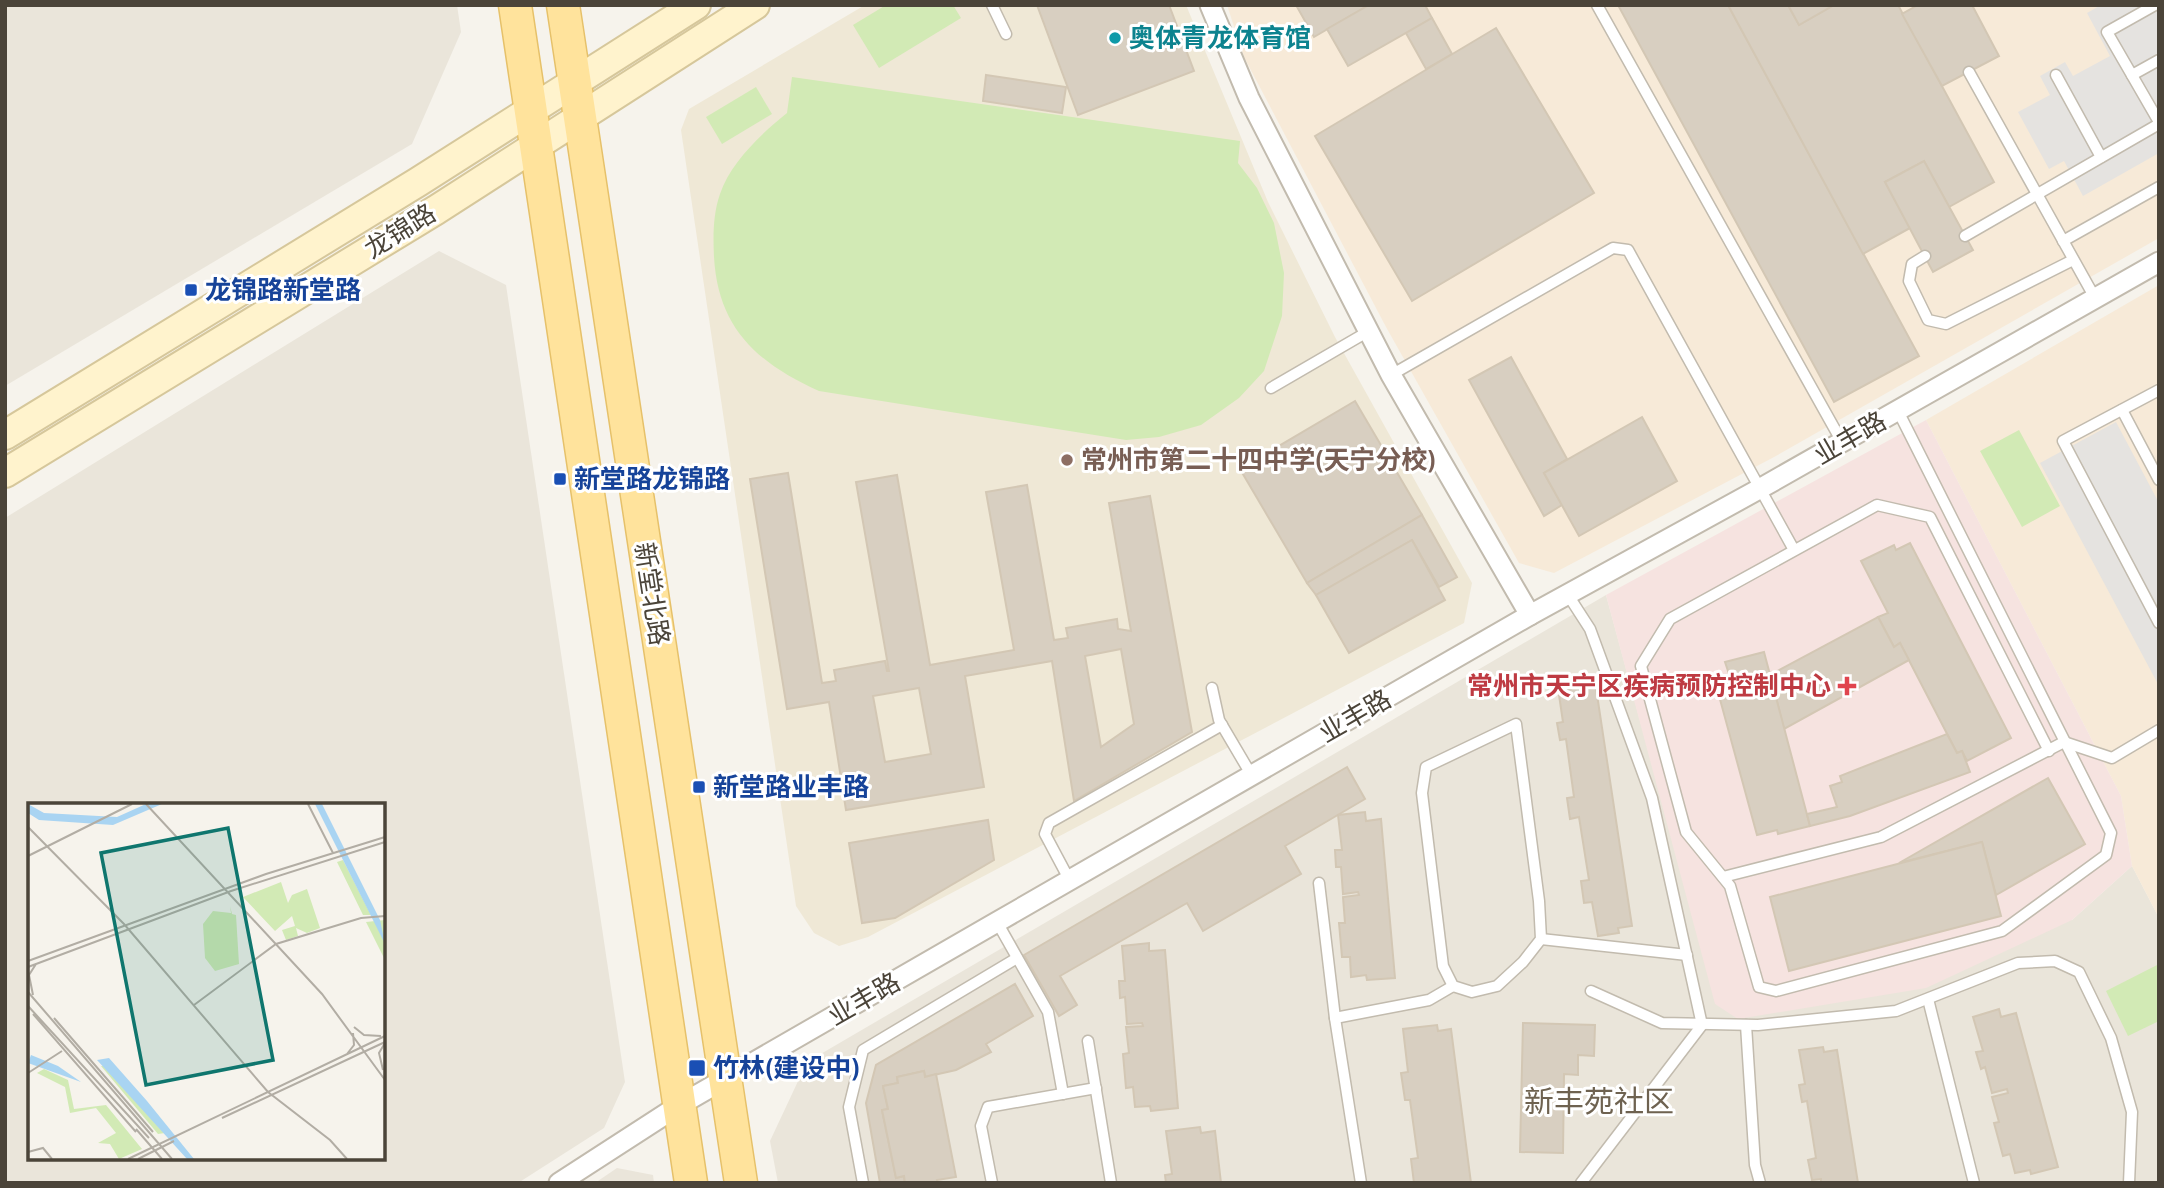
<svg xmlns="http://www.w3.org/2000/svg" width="2164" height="1188" viewBox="0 0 2164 1188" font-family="Cabin,'Noto Sans SC',sans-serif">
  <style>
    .residential { fill: #eae5da; fill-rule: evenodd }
    .commercial { fill: #f7ead8 }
    .education { fill: #efe8d6 }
    .medical { fill: #f6e3e0 }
    .pitch { fill: #d2eab5 }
    .parking { fill: #e5e3e0 }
    .building { fill: #d8cfc1; stroke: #d3c7b4; stroke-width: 2; fill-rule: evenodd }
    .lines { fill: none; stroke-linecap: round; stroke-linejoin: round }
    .lane-casing { stroke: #c2bbae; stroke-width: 13 }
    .street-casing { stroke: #c2bbae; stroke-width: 23 }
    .secondary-casing { stroke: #d6c79b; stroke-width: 32 }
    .primary-casing { stroke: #e6c16a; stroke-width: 35 }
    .lane { stroke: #fff; stroke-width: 10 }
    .street { stroke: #fff; stroke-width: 19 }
    .secondary { stroke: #fff3cd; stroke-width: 28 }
    .primary { stroke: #ffe39c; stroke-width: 32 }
    .culture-dot { fill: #0f9aa8; stroke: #fff; stroke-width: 2.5 }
    .transit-dot { fill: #1a4fb4; stroke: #fff; stroke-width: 2.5 }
    .education-dot { fill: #8d6e63; stroke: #fff; stroke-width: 2.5 }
    .health-dot { fill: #e0444e; stroke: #fff; stroke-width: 2.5 }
    .labels { text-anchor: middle; stroke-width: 6; stroke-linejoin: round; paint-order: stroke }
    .culture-label { font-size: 26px; font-weight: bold; fill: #0d838f; stroke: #fff; text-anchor: start }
    .street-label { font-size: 26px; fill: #4b4439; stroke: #fff }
    .transit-label { font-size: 26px; font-weight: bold; fill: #164399; stroke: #fff; text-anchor: start }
    .education-label { font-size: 26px; font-weight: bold; fill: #785e54; stroke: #fff; text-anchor: start }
    .health-label { font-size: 26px; font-weight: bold; fill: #be3a42; stroke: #fff; text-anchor: end }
    .quarter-label { font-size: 30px; fill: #6e6250; stroke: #fff }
    .inset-road { fill: none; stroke: #b2ada4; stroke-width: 2 }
    .view { fill: #0f766e; fill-opacity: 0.15; stroke: #0f766e; stroke-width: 3.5 }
    .inset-edge { fill: none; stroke: #4b4439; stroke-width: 3.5 }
  </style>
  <rect width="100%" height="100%" fill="#f6f3ec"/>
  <g class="residential">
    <path d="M5 5H457L461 32 412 144 5 386Z"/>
    <path d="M439 251 506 285 625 1082 604 1128 518 1183H5V518ZM30 805H383V1158H30Z"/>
    <path d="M1606 595 1655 776 2072 920 2132 866 2159 918V1183H778L770 1141 807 1062Z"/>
    <path d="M617 1168 653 1175 654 1183H595Z"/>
  </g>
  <g class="commercial">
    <path d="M1227 5H2159V238L1776 456 1554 573 1519 563 1386 327 1244 57Z"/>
    <path d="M2159 285V918L2132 866 2121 796 1926 420Z"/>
  </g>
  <path class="education" d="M865 5H1186L1268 202 1335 337 1472 583 1464 623 868 937 839 946 814 933 796 906 681 130 689 109Z"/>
  <path class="medical" d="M1926 420 2121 796 2132 866 2072 920 1926 988 1738 1019 1715 1004 1606 595Z"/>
  <g class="pitch">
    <path d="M886 5H953L961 18 879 68 853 25Z"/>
    <path d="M792 77 1240 141 1238 163 1257 188 1274 223 1284 273 1282 316 1264 371 1239 398 1201 425 1159 437 1126 440 819 391C757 363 718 328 714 257 713 236 713 214 720 194 730 163 762 133 787 113Z"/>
    <path d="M756 87 772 114 722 144 706 117Z"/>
    <path d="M2019 430 2060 506 2022 527 1980 451Z"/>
    <path d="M2159 964V1021L2128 1036 2106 991Z"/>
  </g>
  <g class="parking">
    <path d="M2101 5H2159V153L2083 196 2064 161 2049 169 2018 112 2050 95 2040 76 2065 62 2073 76 2110 56 2087 13Z"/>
    <path d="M2116 422 2159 503V686L2040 463Z"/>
  </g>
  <g class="building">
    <path d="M1037 5H1169L1194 71 1078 115Z"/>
    <path d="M1296 5H1369L1314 37Z"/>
    <path d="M1369 5H1425L1432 18 1348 66 1327 29Z"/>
    <path d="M1618 5H1728L1919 356 1834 402Z"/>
    <path d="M1728 5H1788L1799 25 1834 5H1898L1994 182 1949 207 1924 161 1885 182 1910 228 1863 254Z"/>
    <path d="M1788 5H1834L1799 25Z"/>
    <path d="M1918 5H1972L1999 56 1942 86 1902 14Z"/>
    <path d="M1432 18 1452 54 1426 69 1406 33Z"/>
    <path d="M1496 28 1594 193 1412 301 1315 136Z"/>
    <path d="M986 75 1066 87 1062 113 983 101Z"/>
    <path d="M1924 161 1973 250 1933 272 1885 182Z"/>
    <path d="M1511 357 1567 459 1544 473 1562 505 1544 516 1469 380Z"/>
    <path d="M1355 401 1422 515 1307 583 1240 469Z"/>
    <path d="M1642 417 1677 481 1579 536 1544 473Z"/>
    <path d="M788 473 822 683 836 681 834 670 885 661 887 671H889L856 482 897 475 930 665 1014 650 986 492 1027 485 1054 640 1068 638 1066 628 1117 619 1118 629 1131 631 1109 503 1150 496 1192 732 1074 801 1052 661 965 676 984 787 846 810 829 702 787 709 750 479ZM1121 649 1134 724 1101 747 1085 656ZM919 688 931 754 885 762 873 696Z"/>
    <path d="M1422 515 1457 577 1439 587 1412 540 1316 595 1307 583Z"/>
    <path d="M1412 540 1445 600 1349 653 1316 595Z"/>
    <path d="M1910 543 2011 738 1967 761 1962 751 1957 753 1900 643 1894 647 1878 617 1888 613 1861 561 1894 545 1896 550Z"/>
    <path d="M1878 617 1894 647 1900 643 1909 660 1784 729 1770 675Z"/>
    <path d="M1764 652 1810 826 1778 834 1777 830 1757 835 1715 681 1730 677 1725 662Z"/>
    <path d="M1581 685 1582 690 1596 688 1632 926 1618 928 1619 933 1598 936 1592 902 1584 903 1581 881 1589 880 1579 817 1570 819 1567 798 1574 797 1566 739 1560 740 1557 723 1563 722 1558 688Z"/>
    <path d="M1947 734 1957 753 1962 751 1970 772 1850 816 1810 826 1807 814 1837 807 1830 786 1842 782 1840 776Z"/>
    <path d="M1347 767 1365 799 1285 846 1301 874 1203 931 1187 903 1060 976 1077 1005 1059 1016 1024 955Z"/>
    <path d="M2048 778 2085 844 1996 895 1982 842 1899 863Z"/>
    <path d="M1365 812 1366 821 1381 819 1395 978 1367 980 1366 975 1351 977 1350 957H1342L1339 923H1345L1343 897 1359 895 1358 892 1343 894 1341 867H1336L1335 850H1342L1338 815Z"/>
    <path d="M988 820 994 860 895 918 862 923 849 843Z"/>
    <path d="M1982 842 2001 916 1789 971 1770 897Z"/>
    <path d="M1149 943V951L1165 950 1178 1108 1151 1111 1150 1106 1135 1107 1133 1087 1126 1088 1123 1054 1129 1053 1126 1027 1143 1026 1142 1023 1127 1024 1125 997 1120 998 1119 981H1125L1122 946Z"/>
    <path d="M1015 984 1033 1016 986 1044 991 1052 956 1070 925 1077 924 1071 897 1077 898 1083 883 1086 888 1109 882 1110 896 1178 904 1176 905 1183H880L866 1103 876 1065Z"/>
    <path d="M1999 1009 2001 1017 2016 1013 2058 1167 2031 1174 2030 1170 2015 1173 2010 1154 2003 1156 1994 1123 1999 1122 1992 1097 2008 1093 2007 1089 1992 1093 1985 1067 1981 1069 1976 1052 1983 1051 1973 1017Z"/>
    <path d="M1523 1023 1595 1025 1594 1056 1578 1055V1075L1564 1074 1563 1153 1520 1152Z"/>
    <path d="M1437 1025 1438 1031 1451 1029 1471 1183H1414L1411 1159 1418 1158 1410 1100H1405L1401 1073 1408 1072 1403 1029Z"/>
    <path d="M1823 1047 1824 1052 1837 1050 1858 1183H1821V1179L1812 1180 1808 1160 1816 1158 1807 1101 1802 1102 1799 1085 1805 1084 1799 1050Z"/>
    <path d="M924 1071 925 1077 936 1074 956 1177 937 1180 938 1183H905L904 1176 896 1178 882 1110 888 1109 883 1086 898 1083 897 1077Z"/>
    <path d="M1200 1127 1201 1133 1215 1131 1221 1183H1166L1165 1175 1172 1174 1166 1131Z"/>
  </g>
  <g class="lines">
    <defs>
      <g id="lane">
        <path d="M992 5 1006 34"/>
        <path d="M1597 5 1842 442"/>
        <path d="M2155 5 2107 32 2159 122"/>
        <path d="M1969 72 2095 298"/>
        <path d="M2056 75 2101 157"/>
        <path d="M2132 75 2159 60"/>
        <path d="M1965 236 2159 124"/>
        <path d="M2063 241 2159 187"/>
        <path d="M1925 256 1912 264 1909 281 1928 320 1946 324 2073 260"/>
        <path d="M1391 375 1613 248 1628 250 1794 550"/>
        <path d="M1271 388 1369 331"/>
        <path d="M2159 390 2063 441 2159 623"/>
        <path d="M2122 410 2159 480"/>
        <path d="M1898 411 2111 833 2106 855 2002 931 1776 991 1759 987 1730 886 1686 832 1641 666 1670 619 1877 505 1930 517 2049 751"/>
        <path d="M1568 595 1590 629 1652 798 1702 1025 1581 1183"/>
        <path d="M1212 688 1219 720 1252 776"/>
        <path d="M1516 724 1539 901 1541 939 1523 962 1497 986 1472 992 1453 986 1443 966 1422 793 1426 767Z"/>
        <path d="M1723 877 1881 837 2064 742 2112 758 2159 730"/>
        <path d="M1070 881 1045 834 1049 823 1222 725"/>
        <path d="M1319 883 1335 1018 1361 1183"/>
        <path d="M997 922 1048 1012 1063 1094"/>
        <path d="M1541 939 1687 955"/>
        <path d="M1591 991 1662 1023 1758 1025 1896 1011 2018 963 2055 961 2079 972 2111 1038 2132 1112 2129 1183"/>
        <path d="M1928 999 1974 1183"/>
        <path d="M1335 1018 1429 1000 1453 986"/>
        <path d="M1746 1025 1755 1165 1760 1183"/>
        <path d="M1088 1041 1111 1183"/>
        <path d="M863 1183 849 1107 863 1050 1017 958"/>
        <path d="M992 1183 981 1126 988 1107 1096 1088"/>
      </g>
      <g id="street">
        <path d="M1210 5 1249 98 1391 375 1530 615"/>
        <path d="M559 1183 678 1106 997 922 1530 615 1761 488 2159 262"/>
      </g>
      <g id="secondary">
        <path d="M5 435 418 182 696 5"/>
        <path d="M5 473 436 210 755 5"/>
      </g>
      <g id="primary">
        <path d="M515 5 691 1183"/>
        <path d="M563 5 741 1183"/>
      </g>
    </defs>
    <use href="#lane" class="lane-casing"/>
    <use href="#street" class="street-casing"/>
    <use href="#secondary" class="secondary-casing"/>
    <use href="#primary" class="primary-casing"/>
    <use href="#lane" class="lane"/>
    <use href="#street" class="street"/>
    <use href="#secondary" class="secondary"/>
    <use href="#primary" class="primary"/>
  </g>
  <circle class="culture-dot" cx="1115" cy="38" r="7"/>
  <g class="transit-dot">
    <rect x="184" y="283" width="14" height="14" rx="3.5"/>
    <rect x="553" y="472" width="14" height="14" rx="3.5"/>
    <rect x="692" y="780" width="14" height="14" rx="3.5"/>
    <rect x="688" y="1059" width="18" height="18" rx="3.5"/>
  </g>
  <circle class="education-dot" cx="1067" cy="460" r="7"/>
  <path class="health-dot" d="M1843.5 675.5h7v7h7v7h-7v7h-7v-7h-7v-7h7z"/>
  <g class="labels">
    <g class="culture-label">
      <text x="1129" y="47">奥体青龙体育馆</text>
    </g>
    <g class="street-label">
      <text transform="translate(400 231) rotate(-32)" y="9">龙锦路</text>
      <text transform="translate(1850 438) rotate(-30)" y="9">业丰路</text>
      <text transform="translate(652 594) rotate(81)" y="9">新堂北路</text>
      <text transform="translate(1355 716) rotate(-30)" y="9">业丰路</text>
      <text transform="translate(864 999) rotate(-30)" y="9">业丰路</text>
    </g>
    <g class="transit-label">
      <text x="205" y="299">龙锦路新堂路</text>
      <text x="574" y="488">新堂路龙锦路</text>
      <text x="713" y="796">新堂路业丰路</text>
      <text x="713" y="1077">竹林(建设中)</text>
    </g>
    <g class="education-label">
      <text x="1081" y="469">常州市第二十四中学(天宁分校)</text>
    </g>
    <g class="health-label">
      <text x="1831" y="695">常州市天宁区疾病预防控制中心</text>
    </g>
    <g class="quarter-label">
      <text x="1599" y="1112">新丰苑社区</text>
    </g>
  </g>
  <g transform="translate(28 803)">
    <rect width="357" height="357" fill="#f6f3ec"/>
    <path d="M315 57 343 112H335L309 59ZM357 117V157L338 119ZM73 263H78L137 330 130 331ZM16 266 40 277 46 306 78 302 114 346 91 356 82 341 70 340 88 330 68 305 42 310 37 284 9 270Z" fill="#d2eab5"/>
    <path d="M253 79 260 100 264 92 279 86 292 125 279 130 268 125 270 133 258 137 254 127 267 123 264 113 247 128 215 94ZM202 103 204 111 208 112 211 161 187 168 177 155 175 121 185 108 203 110Z" fill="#d2eab5"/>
    <path d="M0 1 16 10 89 14 118 1H134L85 22 11 17 0 10ZM287 1H294L352 117 357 141ZM3 252 30 263 53 279 0 260ZM81 255 119 298 166 356H159L69 257Z" fill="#a9d4f2"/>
    <path class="inset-road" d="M118 1 294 191 357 277M280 1 305 50M0 24 96 121 240 289 302 337 319 356M0 53 104 1M0 158 238 71 357 34M0 164 203 88 357 39M0 189 144 356M5 192 1 172 8 161M166 202 248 141 333 115 357 113M0 203 121 335M5 211 108 329M26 215 125 329M326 224 336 232 353 233M319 251 326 242 325 230M355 267 351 250 357 240M0 270 34 248M194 315 357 239M108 326 134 356M0 349 15 345 24 356M100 356 357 233M110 356 146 338"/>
    <path class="view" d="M200 25 245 257 118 282 73 50Z"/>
    <rect width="357" height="357" class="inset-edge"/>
  </g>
  <rect width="2164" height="1188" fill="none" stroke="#4b4439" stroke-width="14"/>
</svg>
